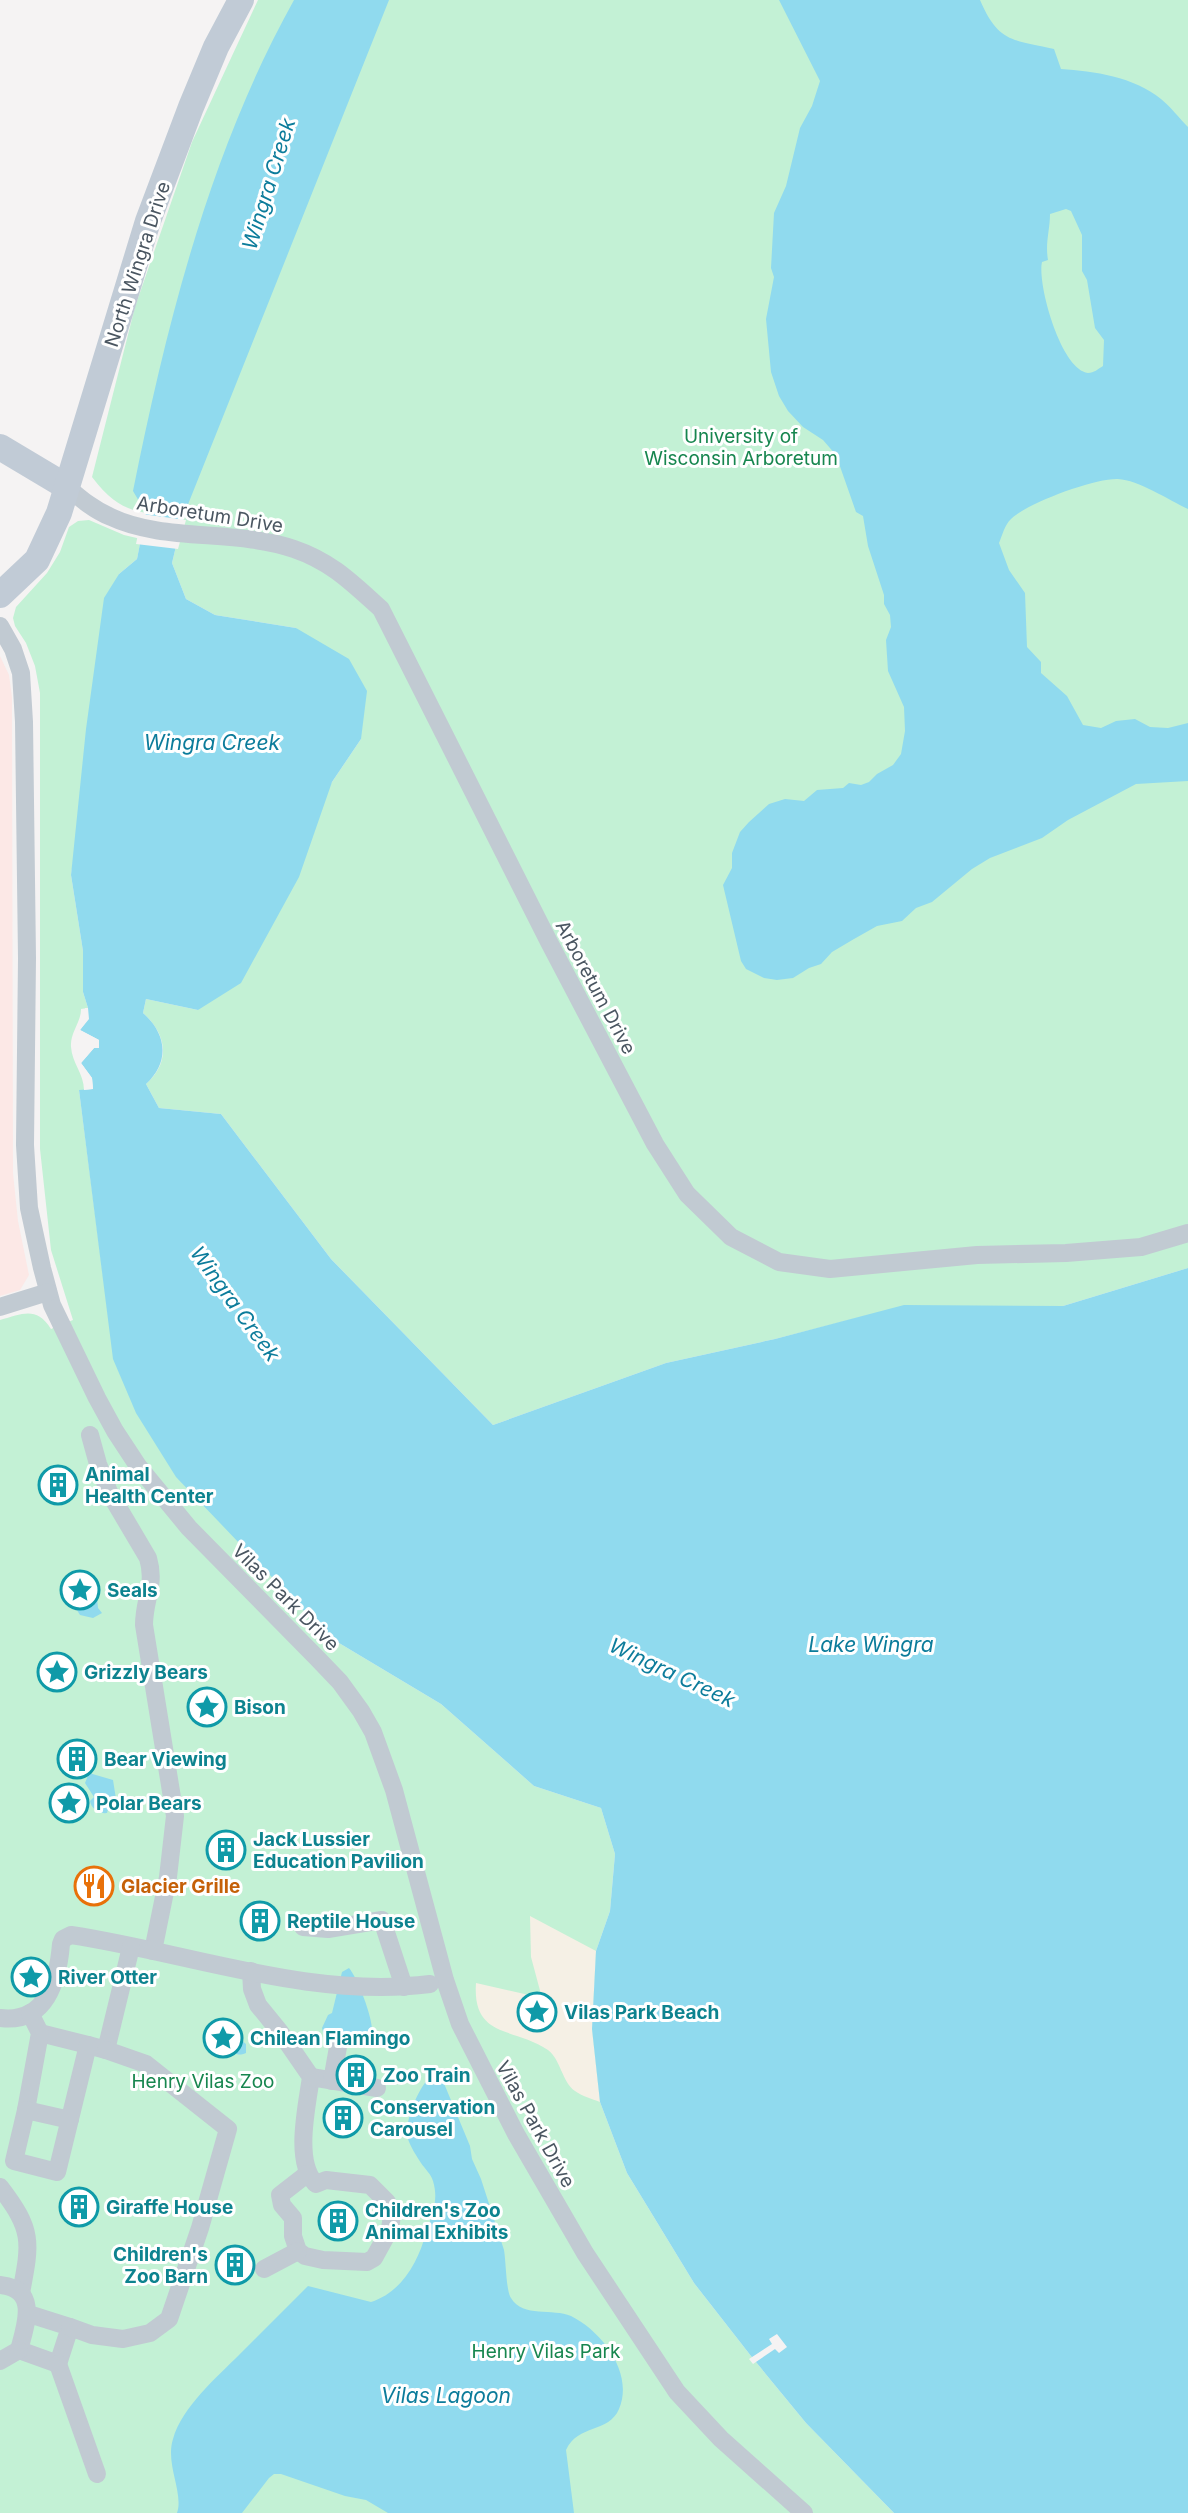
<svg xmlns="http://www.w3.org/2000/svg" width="1188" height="2513" viewBox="0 0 1188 2513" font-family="Inter,sans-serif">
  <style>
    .medical { fill: #fce8e6 }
    .green { fill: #c3f1d5 }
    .sand { fill: #f5f0e5 }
    .water { fill: #90daee; fill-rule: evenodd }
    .pier { fill: #f5f3f3 }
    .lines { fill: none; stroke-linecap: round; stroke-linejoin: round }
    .street { stroke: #c1cad2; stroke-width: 18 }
    .secondary { stroke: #c1cbd6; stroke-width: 26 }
    .labels { text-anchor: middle; stroke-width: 6; stroke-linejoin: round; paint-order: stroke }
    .street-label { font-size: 19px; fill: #4a5661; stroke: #fff }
    .park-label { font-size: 19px; fill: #17864f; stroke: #fff }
    .culture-label { font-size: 19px; font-weight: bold; fill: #0d838f; stroke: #fff; text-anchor: start }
    .food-label { font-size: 19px; font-weight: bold; fill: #c56008; stroke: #fff; text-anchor: start }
    .water-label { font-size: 21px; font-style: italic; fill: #0c7c9b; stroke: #fff }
  </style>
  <rect width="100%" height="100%" fill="#f5f3f3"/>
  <path class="medical" d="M0 656 9 675 12 697 13 1173 18 1221 29 1275 20 1290 0 1296Z"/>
  <g class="green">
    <path d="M258 0H1188V1268L1063 1306H904L775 1339 666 1363 493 1425 331 1259 221 1114 159 1108 146 1084C171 1062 167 1034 143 1013L146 999 198 1010 332 782 361 739 296 628 215 615 186 599 172 563 183 517C138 512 121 515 92 477L135 307 192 142Z"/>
    <path d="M89 520 124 535 141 539 137 559 119 574 71 875 83 951V992L88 1008 81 1009C81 1023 70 1032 71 1047 72 1063 84 1074 84 1090H79L108 1314 329 1637 441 1704 534 1786 601 1808 615 1854 610 1911 596 1951 592 2029 600 2102 627 2173 694 2283 751 2356 806 2423 894 2513H0V1320C23 1314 36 1306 51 1329L73 1320 51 1250 40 1149V693L35 666 26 643 15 626 13 618 16 607 47 573 60 552 69 527 78 521Z"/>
  </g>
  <path class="sand" d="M530 1916 596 1951 592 2029 600 2102C592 2099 582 2096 575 2091 562 2082 561 2060 548 2050 515 2027 472 2039 476 1983L542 1998 531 1957Z"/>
  <g class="water">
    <path d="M294 0H389L183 517 172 563 186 599 215 615 296 628 349 659 367 691 361 739 332 782 299 877 241 983 198 1010 146 999 143 1013C167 1034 170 1062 146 1084L159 1108 221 1114 331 1259 493 1425 666 1363 775 1339 904 1305 1063 1306 1188 1268V2513H894L806 2423 751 2356 694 2283 627 2173 600 2102 592 2029 596 1951 610 1911 615 1854 601 1808 534 1786 441 1704 329 1637 176 1477 136 1413 113 1359 79 1090 93 1089 92 1078 81 1063 94 1048H99V1040L80 1030 88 1019V1008L83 992V951L71 875 86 729 104 598 119 574 137 559 146 513 133 491C167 322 210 151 294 0Z"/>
    <path d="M779 0H980C999 44 1013 39 1054 49L1061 69C1094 71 1134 77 1161 99 1171 107 1179 118 1188 127V509C1169 500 1138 480 1118 479 1095 478 1027 503 1011 519 1005 524 1002 536 999 543L1009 570 1025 593 1027 647 1041 662V673L1067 696 1083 725 1101 728 1116 721 1135 719 1150 727 1168 728 1188 723V781L1136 784 1068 820 1042 838 990 858 972 869 932 902 916 908 902 921 877 926 854 939 832 952 821 964 809 968 793 978 777 980 764 978 746 969 741 961 723 885 732 868V853L740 832 749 822 769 804 785 799 804 801 817 790 843 788 849 783 861 785 869 782 877 774 893 765 901 754 905 731 904 707 888 671 886 640 891 627 890 615 884 604V595L868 546 863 516 856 512 836 455 823 440 803 427 788 411 779 396 771 372 766 319 774 277 771 268 774 213 786 186 800 128 812 106 820 81ZM1066 209 1071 211 1082 235V271L1087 280 1095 328 1104 340 1103 366C1098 369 1094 373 1088 373 1061 370 1037 284 1042 262L1048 260C1045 243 1050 230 1050 214Z"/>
    <path d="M79 1574 96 1588 98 1608 102 1613 93 1618 80 1615 75 1607 77 1600 73 1593 74 1589 80 1591 81 1595 85 1589 77 1585 76 1579Z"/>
    <path d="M89 1773 113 1780 116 1799C109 1801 109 1807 107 1813 100 1814 91 1809 90 1801L94 1797 85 1783Z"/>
    <path d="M349 1968C358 1979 372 2016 372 2030 357 2046 328 2056 322 2028L328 2015 332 2013 342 1972Z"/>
    <path d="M219 2022 246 2044V2053C238 2056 237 2054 230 2051 217 2046 201 2043 211 2025Z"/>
    <path d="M428 2079 443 2081 470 2146 472 2159 481 2179 504 2250C506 2261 506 2291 511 2298 523 2318 553 2308 571 2316 603 2332 634 2374 619 2409 609 2433 578 2424 566 2450L574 2513H388L366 2500 345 2496 281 2474H274L269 2478 242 2513H177C184 2493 165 2464 173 2439 182 2407 217 2377 239 2355 262 2332 285 2309 308 2286L371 2302C402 2292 418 2262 426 2233 432 2214 439 2201 433 2181 431 2174 425 2169 421 2163 417 2157 410 2146 408 2139 404 2121 417 2092 428 2079Z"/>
  </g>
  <g class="pier">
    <path d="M142 514 186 520 178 549 136 544Z"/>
    <path d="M85 1008H88L89 1019 80 1030 99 1040V1048H94L81 1063 92 1078 93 1089 84 1090V1086H89V1079L83 1073 78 1062 92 1046 96 1045 77 1031 85 1018Z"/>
    <path d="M777 2334 787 2347 779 2353 775 2349 753 2364 749 2359 772 2344 769 2339Z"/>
  </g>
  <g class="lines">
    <g class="street">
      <path d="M67 487C81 499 94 510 111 517 163 542 237 529 294 549 332 562 352 583 381 609L549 942 655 1144 687 1194 731 1237 779 1262 830 1269 977 1255 1066 1253 1141 1247 1188 1233"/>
      <path d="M0 626 13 649 21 673 24 722 27 958 25 1145 29 1208 42 1268 52 1305 97 1398 115 1431 138 1466 189 1528 317 1658 340 1682 361 1711 373 1732 394 1790 445 1980 460 2024 516 2134 585 2253 677 2392 721 2439 804 2513"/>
      <path d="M0 1307 48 1292"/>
      <path d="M90 1435 98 1464 109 1492 148 1558C156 1585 144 1599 144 1625L175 1816 168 1877 153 1951"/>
      <path d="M303 1927 328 1929 382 1920 404 1987"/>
      <path d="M251 1971 252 1989 258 2005 280 2032 311 2077C307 2106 294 2161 315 2183"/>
      <path d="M0 2018C46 2024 58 1981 61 1944L63 1939 71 1935C190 1953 309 1999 430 1984"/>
      <path d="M40 2033 88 2045"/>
      <path d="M311 2077 377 2088"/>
      <path d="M332 2081 338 2047"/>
      <path d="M26 2110 40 2033 30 2013"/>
      <path d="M70 2120 26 2110 14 2161 57 2172 88 2045 106 2050 131 1947"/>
      <path d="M307 2174 280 2195 282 2205 293 2218V2236L298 2251 305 2256 323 2260 367 2262 374 2258 390 2229 392 2215 387 2202 370 2185 326 2180 316 2184"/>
      <path d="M0 2187C33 2230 31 2241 21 2293"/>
      <path d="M264 2269 298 2251"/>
      <path d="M0 2285C39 2289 26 2324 19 2350L58 2364 70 2327 29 2314"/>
      <path d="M70 2327 92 2335 123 2339 150 2333 169 2319 200 2228 228 2129 146 2064 106 2050"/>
      <path d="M0 2361 19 2350"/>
      <path d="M58 2364 97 2474"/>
    </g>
    <g class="secondary">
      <path d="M0 447 67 487"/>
      <path d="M0 595 37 560 59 513 148 221 191 107 216 47 241 0"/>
    </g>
  </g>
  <defs>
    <symbol id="building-ring" viewBox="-11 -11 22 22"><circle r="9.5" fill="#fff" stroke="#0f9aa8" stroke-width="1.5"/><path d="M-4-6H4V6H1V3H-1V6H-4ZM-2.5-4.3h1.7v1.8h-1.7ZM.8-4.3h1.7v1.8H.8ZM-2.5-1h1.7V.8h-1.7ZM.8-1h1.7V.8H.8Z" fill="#0f9aa8"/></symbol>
    <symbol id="sight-ring" viewBox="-11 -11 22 22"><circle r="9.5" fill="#fff" stroke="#0f9aa8" stroke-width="1.5"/><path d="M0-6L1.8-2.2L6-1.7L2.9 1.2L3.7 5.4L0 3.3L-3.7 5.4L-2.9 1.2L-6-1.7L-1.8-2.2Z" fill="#0f9aa8"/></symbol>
    <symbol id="restaurant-ring" viewBox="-11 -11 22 22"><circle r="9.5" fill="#fff" stroke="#e8710a" stroke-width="1.5"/><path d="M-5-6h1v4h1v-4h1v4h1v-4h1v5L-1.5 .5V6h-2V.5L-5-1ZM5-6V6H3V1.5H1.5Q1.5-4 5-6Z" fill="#e8710a"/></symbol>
  </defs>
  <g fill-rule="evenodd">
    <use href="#building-ring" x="36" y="1463" width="44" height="44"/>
    <use href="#sight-ring" x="58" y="1568" width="44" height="44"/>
    <use href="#sight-ring" x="35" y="1650" width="44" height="44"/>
    <use href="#sight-ring" x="185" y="1685" width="44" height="44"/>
    <use href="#building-ring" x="55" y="1737" width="44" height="44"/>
    <use href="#sight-ring" x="47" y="1781" width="44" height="44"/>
    <use href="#building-ring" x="204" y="1828" width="44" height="44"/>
    <use href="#restaurant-ring" x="72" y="1864" width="44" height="44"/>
    <use href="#building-ring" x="238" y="1899" width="44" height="44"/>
    <use href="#sight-ring" x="9" y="1955" width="44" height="44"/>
    <use href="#sight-ring" x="515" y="1990" width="44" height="44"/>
    <use href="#sight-ring" x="201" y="2016" width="44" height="44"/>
    <use href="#building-ring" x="334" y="2053" width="44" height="44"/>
    <use href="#building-ring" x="321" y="2096" width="44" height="44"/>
    <use href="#building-ring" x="57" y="2185" width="44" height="44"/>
    <use href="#building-ring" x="316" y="2199" width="44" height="44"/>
    <use href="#building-ring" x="213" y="2243" width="44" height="44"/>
  </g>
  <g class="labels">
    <g class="street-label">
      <text transform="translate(137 264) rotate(-72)" y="7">North Wingra Drive</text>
      <text transform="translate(210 514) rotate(9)" y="7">Arboretum Drive</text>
      <text transform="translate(596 987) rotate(62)" y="7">Arboretum Drive</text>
      <text transform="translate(286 1597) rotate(45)" y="7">Vilas Park Drive</text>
      <text transform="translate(536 2124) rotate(61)" y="7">Vilas Park Drive</text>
    </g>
    <g class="park-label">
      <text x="741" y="443">University of<tspan x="741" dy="22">Wisconsin Arboretum</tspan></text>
      <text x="203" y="2088">Henry Vilas Zoo</text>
      <text x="546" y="2358">Henry Vilas Park</text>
    </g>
    <g class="culture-label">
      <text x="85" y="1481">Animal<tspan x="85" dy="22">Health Center</tspan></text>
      <text x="107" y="1597">Seals</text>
      <text x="84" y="1679">Grizzly Bears</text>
      <text x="234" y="1714">Bison</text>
      <text x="104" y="1766">Bear Viewing</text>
      <text x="96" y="1810">Polar Bears</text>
      <text x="253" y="1846">Jack Lussier<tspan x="253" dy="22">Education Pavilion</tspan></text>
      <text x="287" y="1928">Reptile House</text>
      <text x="58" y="1984">River Otter</text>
      <text x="564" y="2019">Vilas Park Beach</text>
      <text x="250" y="2045">Chilean Flamingo</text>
      <text x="383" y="2082">Zoo Train</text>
      <text x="370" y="2114">Conservation<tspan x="370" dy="22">Carousel</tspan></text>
      <text x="106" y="2214">Giraffe House</text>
      <text x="365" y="2217">Children's Zoo<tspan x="365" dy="22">Animal Exhibits</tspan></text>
      <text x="208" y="2261" text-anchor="end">Children's<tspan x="208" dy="22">Zoo Barn</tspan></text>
    </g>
    <g class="food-label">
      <text x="121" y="1893">Glacier Grille</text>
    </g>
    <g class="water-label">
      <text transform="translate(269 184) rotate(-73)" y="7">Wingra Creek</text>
      <text x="212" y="750">Wingra Creek</text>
      <text transform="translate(235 1304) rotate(54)" y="7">Wingra Creek</text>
      <text x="871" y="1652">Lake Wingra</text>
      <text transform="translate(672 1673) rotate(25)" y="7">Wingra Creek</text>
      <text x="446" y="2403">Vilas Lagoon</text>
    </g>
  </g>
</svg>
